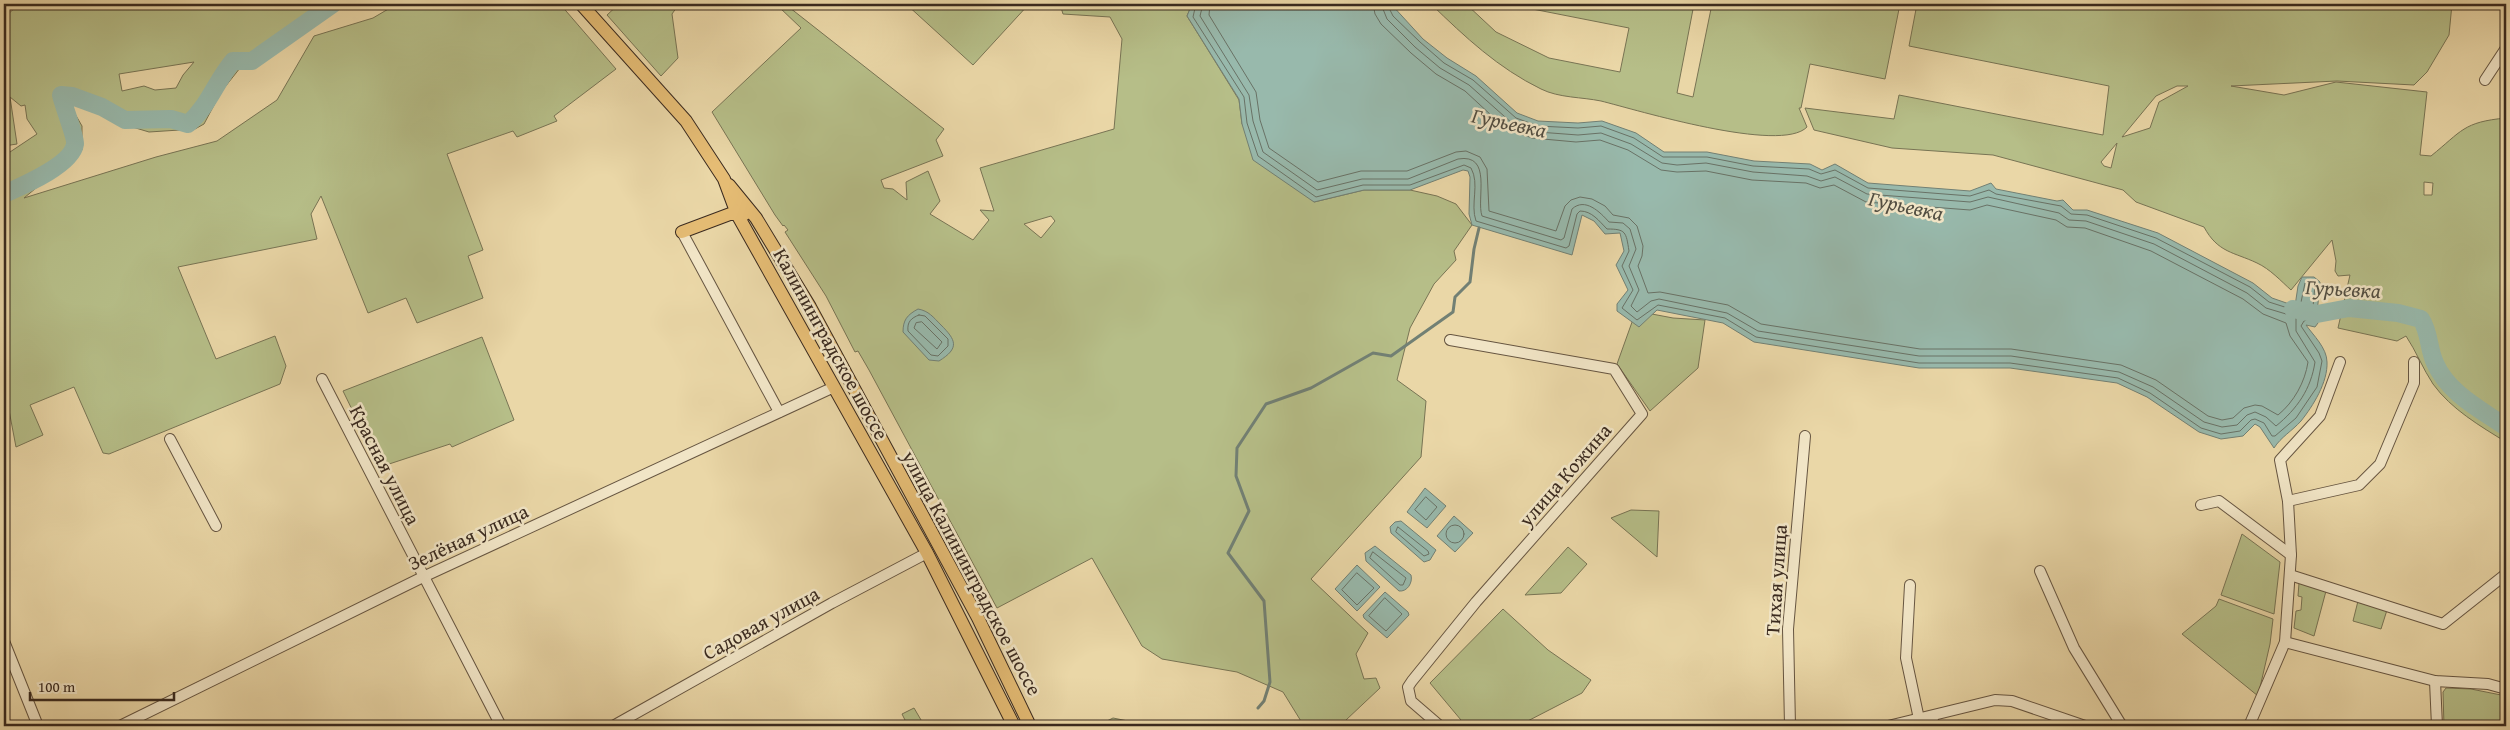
<svg xmlns="http://www.w3.org/2000/svg" width="2510" height="730" viewBox="0 0 2510 730" font-family="'Gentium Book Plus',serif">
  <style>
    .green { fill: #b6be88; stroke: #787454; fill-rule: evenodd }
    .water { fill: #98b9ac; stroke: #728074 }
    .lines { fill: none; stroke-linecap: round; stroke-linejoin: round }
    .shore { stroke: #697266; stroke-width: 1 }
    .stream { stroke: #728074; stroke-width: 3 }
    .river { stroke: #98b9ac; stroke-width: 18 }
    .minor-casing { stroke: #665541; stroke-width: 12 }
    .major-casing { stroke: #3a2a1f; stroke-width: 14 }
    .minor { stroke: #f1e5c6; stroke-width: 10 }
    .major { stroke: #e5bc74; stroke-width: 12 }
    .labels { text-anchor: middle; stroke-width: 5; stroke-linejoin: round; paint-order: stroke }
    .street-label { font-size: 20px; fill: #3a2a1f; stroke: #f1e5c6 }
    .water-label { font-size: 21px; font-style: italic; fill: #524e42; stroke: #f1e5c6 }
  </style>
  <rect width="100%" height="100%" fill="#ead7a7"/>
  <filter id="stains"><feTurbulence type="fractalNoise" baseFrequency=".004" numOctaves="4"/><feColorMatrix values="0 0 0 0 .2 0 0 0 0 .09 0 0 0 0 .02 0 0 0 .5 -.17"/></filter>
  <radialGradient id="worn" r=".72"><stop offset=".6" stop-color="#630" stop-opacity="0"/><stop offset="1" stop-color="#630" stop-opacity=".3"/></radialGradient>
  <g class="green">
    <path d="M19 4H343C313 20 280 63 244 63L221 92 204 124 195 129 149 132 129 126 78 97 67 100 82 126V150L24 198 156 157 217 141 277 100 314 36 373 18 390 8 389 4H560L616 69 554 116 557 121 517 137 513 131 447 154 483 250 468 256 483 298 417 323 406 298 368 313 321 196 311 214 317 239 178 267 216 359 275 336 286 366 280 384 109 454 103 453 74 387 30 405 43 435 16 447 4 384V156L37 134 27 119 25 105 21 106 10 97 17 144 4 146V18ZM194 62 183 75 176 88 155 90 144 86 122 91 119 74Z"/>
    <path d="M619 4H679L672 14 678 58 661 76 607 15Z"/>
    <path d="M785 4 944 129 936 140 943 156 881 180 884 188 893 189 907 200 906 182 928 171 940 201 930 214 973 240 989 220 980 210 994 211 980 168 1114 129 1122 39 1110 17 1063 14 1060 4H1192L1187 16 1239 100 1242 124 1314 202 1364 190H1410L1437 196 1456 204 1472 225 1454 251 1456 260 1434 284 1410 328 1397 380 1426 401 1421 457 1311 579 1368 633 1356 654 1364 679 1376 678 1380 688 1346 720 1351 726H1304L1283 692 1237 672 1162 659 1142 646 1092 558 997 608 869 370 858 351 855 352 826 296 785 232 788 230 784 225 783 226 775 215 712 112 801 28 779 7ZM1051 216 1055 221 1041 238 1024 224Z"/>
    <path d="M906 4H1029L973 65Z"/>
    <path d="M1431 4H1466L1496 32 1549 58 1620 72 1629 28 1507 4H1694L1677 93 1693 97 1712 4H1900L1885 79 1810 64 1801 108H1799L1807 127C1781 154 1637 110 1601 101 1582 97 1559 98 1541 89 1498 68 1465 37 1431 4Z"/>
    <path d="M1917 4H2452L2449 35 2427 72 2414 85 2337 81 2231 86 2284 95 2336 82 2427 92 2420 155 2431 156C2462 131 2463 122 2506 118V442C2480 426 2451 409 2433 384 2423 369 2416 351 2406 336L2397 341 2338 328 2350 275 2338 276 2335 271 2336 261 2332 240 2291 290C2281 281 2270 269 2257 263 2234 252 2218 253 2204 227L2136 202 2123 190 1993 155 1892 148 1814 130 1805 108 1894 119 1899 95 2103 135 2109 86 1909 46ZM2177 86H2188L2159 102 2150 128 2122 137 2156 96ZM2117 143 2111 168 2104 166 2101 162ZM2424 182 2433 183 2432 195H2424Z"/>
    <path d="M1636 311 1673 318 1705 320 1698 368 1650 411 1617 364Z"/>
    <path d="M482 337 514 420 452 447 450 444 380 467 343 391Z"/>
    <path d="M1631 510 1659 511 1657 557 1611 518Z"/>
    <path d="M2242 534 2280 562 2274 614 2221 595Z"/>
    <path d="M1568 547 1587 564 1561 593 1525 595Z"/>
    <path d="M2299 583 2326 591 2314 636 2294 628 2296 611 2301 610 2302 597 2298 596Z"/>
    <path d="M2219 599 2273 619 2270 644 2258 696 2182 634 2216 606Z"/>
    <path d="M2358 601 2387 610 2381 629 2353 621Z"/>
    <path d="M1503 609 1548 650 1591 680 1582 693 1518 726H1466L1430 683Z"/>
    <path d="M2446 688 2471 689 2506 696V726H2444L2443 692Z"/>
    <path d="M914 708 924 725 908 726 902 714Z"/>
    <path d="M1113 718 1128 721 1131 726H1097Z"/>
  </g>
  <g class="water">
    <path d="M1192 4H1391L1423 39 1447 58 1476 76 1517 113 1538 121 1578 123 1602 121 1636 133 1664 152H1707L1754 161 1810 164 1822 170 1835 164 1868 183 1970 191 1991 183 1996 189 2057 201 2063 200 2073 210H2087L2158 233 2253 283 2272 298 2295 306 2298 286 2302 277H2314L2320 282 2317 314 2318 323 2315 327 2306 325C2313 335 2327 348 2327 362 2328 382 2313 406 2301 421 2292 431 2281 437 2274 448L2260 427 2255 424 2243 436 2221 439 2199 432 2147 397 2117 383 2010 368H1919L1754 342 1723 323 1657 310 1639 327 1617 311V304L1628 290 1616 265 1624 251 1620 233 1605 234 1594 221 1582 215 1572 255 1472 225 1469 214 1470 177 1468 171 1463 170 1410 190H1364L1314 202 1253 160 1242 124 1239 99 1187 16Z"/>
    <path d="M918 309C929 311 933 317 941 325 956 340 960 348 939 361L929 360 903 332C903 320 907 315 918 309Z"/>
    <path d="M1425 488 1446 506 1427 528 1407 512Z"/>
    <path d="M1454 516 1473 533 1455 552 1437 536Z"/>
    <path d="M1401 521 1436 550 1430 560 1424 562 1391 533 1390 527 1395 522Z"/>
    <path d="M1375 546 1411 575C1413 583 1407 592 1399 591L1366 561 1365 553Z"/>
    <path d="M1357 565 1380 587 1357 611 1335 589Z"/>
    <path d="M1385 592 1408 612 1409 615 1387 638 1364 618 1363 615Z"/>
  </g>
  <g class="lines">
    <g class="shore">
      <path d="M1196 4 1193 17 1244 97 1247 123 1258 156 1316 197 1363 185H1410L1464 165 1471 168C1480 184 1470 204 1476 221L1566 248 1569 246 1577 214 1580 211C1592 211 1599 221 1607 229 1626 229 1626 232 1629 251L1622 266 1633 290 1622 308 1637 320 1658 305 1725 318 1756 337 1919 363H2010L2118 378 2150 393 2201 428 2221 434 2240 431 2251 420 2255 419 2264 423 2272 436H2275L2296 418 2317 387 2322 361 2319 353 2301 326 2304 321 2312 318 2315 285 2312 282 2305 283 2300 307 2294 310 2269 302 2250 287 2156 238 2087 215 2071 214 2061 206 1996 194 1989 190 1970 196 1868 188 1835 170 1821 174 1809 169 1753 166 1707 157H1663L1634 138 1601 126 1578 128 1538 126 1516 118 1473 80 1444 63 1420 42 1393 16 1387 4"/>
      <path d="M1203 4 1200 16 1249 95 1253 121 1263 152 1317 190 1362 179H1408L1458 159C1493 153 1476 199 1482 216L1561 240 1564 238 1572 209C1585 197 1600 212 1609 222L1623 223 1630 229 1636 249 1629 266 1639 290 1631 306 1637 312 1651 301 1659 299 1727 313 1758 331 1919 356H2011L2119 372 2153 387 2204 422 2222 427 2237 425 2247 415 2255 412 2266 417 2276 426C2297 409 2311 389 2315 362L2296 331V317L2266 308 2247 293 2154 244 2086 221 2069 220 2059 213 1988 197 1970 202 1867 194 1835 177 1821 181 1807 176 1753 172 1706 163 1677 165 1662 163 1631 144 1601 133 1578 135 1538 132 1513 124 1469 85 1440 68 1415 47 1387 19 1381 4"/>
      <path d="M1210 4 1209 15 1256 92 1260 120 1269 148 1318 182 1361 171H1407L1456 152 1466 151 1480 157 1487 169 1489 211 1556 231 1565 206 1571 200 1580 197 1592 199 1605 206 1613 215 1629 218 1637 226 1643 246 1642 256 1638 266 1648 293 1660 292 1728 305 1761 324 1920 349H2011L2121 365 2156 380 2208 416 2222 420 2233 418 2244 408 2255 405 2262 406 2278 415C2294 402 2305 382 2308 362L2290 336 2286 323 2263 314 2243 299 2151 251 2085 228 2067 227 2056 220 1987 205 1970 210 1866 202 1834 185 1820 188 1806 183 1752 180 1706 171 1677 172 1661 170 1628 150 1600 140 1576 142 1532 138 1505 128 1465 91 1436 74 1411 53 1381 24 1375 14 1373 4"/>
      <path d="M919 315 925 316 948 339V346L938 356 931 355 908 331C907 322 911 318 919 315Z"/>
      <path d="M922 322 942 342 937 349 914 328 916 323Z"/>
      <path d="M1426 497 1437 507 1426 520 1415 510Z"/>
      <circle cx="1455" cy="534" r="9"/>
      <path d="M1398 527 1428 551 1429 554 1424 556 1396 532Z"/>
      <path d="M1373 552 1406 578 1403 585H1400L1370 558Z"/>
      <path d="M1357 573 1374 588 1357 605 1342 590Z"/>
      <path d="M1385 598 1402 614 1386 631 1369 616Z"/>
    </g>
    <path class="stream" d="M1258 708 1264 701 1270 682 1264 601 1228 553 1249 511 1236 476 1237 448 1266 404 1311 388 1373 353 1391 356 1453 312 1455 297 1470 282 1474 249 1479 228"/>
    <g class="river">
      <path d="M4 194C22 186 72 165 75 144 76 137 63 105 61 95L72 96 102 107 125 120 171 119 188 124C208 107 216 81 233 61H252L333 4"/>
      <path d="M2293 309 2317 314 2349 308 2398 313 2421 319C2430 333 2428 348 2435 363 2448 393 2480 409 2506 427"/>
    </g>
    <defs>
      <g id="minor">
        <path d="M2485 80 2506 48"/>
        <path d="M682 232 779 412"/>
        <path d="M322 379 501 726"/>
        <path d="M170 439 216 526"/>
        <path d="M2288 501 2359 485 2380 464 2414 383V362"/>
        <path d="M2201 505 2219 501 2291 555"/>
        <path d="M2040 571 2074 648 2122 726"/>
        <path d="M2290 575 2443 624 2506 574"/>
        <path d="M1910 585 1906 658 1919 719"/>
        <path d="M4 641 38 726"/>
        <path d="M2285 642 2435 681 2488 684 2506 689"/>
        <path d="M2435 681 2437 726"/>
        <path d="M1932 716 1934 726"/>
        <path d="M120 726 423 577 834 387"/>
        <path d="M613 726 832 603 927 553"/>
        <path d="M1440 726 1411 701 1408 687 1412 681 1476 602 1642 414 1614 369 1450 340"/>
        <path d="M1790 726 1788 629 1805 436"/>
        <path d="M1888 726 1995 700 2012 701 2085 726"/>
        <path d="M2249 726 2285 642 2291 555 2288 501 2280 460 2320 416 2340 362"/>
      </g>
      <g id="major">
        <path d="M581 4 686 121 724 179 737 214 927 553 1014 726"/>
        <path d="M729 185 756 218 810 307 978 618 1030 726"/>
        <path d="M682 232 730 214H745"/>
      </g>
    </defs>
    <use href="#minor" class="minor-casing"/>
    <use href="#major" class="major-casing"/>
    <use href="#minor" class="minor"/>
    <use href="#major" class="major"/>
  </g>
  <g class="labels">
    <g class="street-label">
      <text transform="translate(831 344) rotate(61)" y="7">Калининградское шоссе</text>
      <text transform="translate(385 465) rotate(63)" y="7">Красная улица</text>
      <text transform="translate(1565 475) rotate(-49)" y="7">улица Кожина</text>
      <text transform="translate(468 537) rotate(-25)" y="7">Зелёная улица</text>
      <text transform="translate(972 573) rotate(62)" y="7">улица Калининградское шоссе</text>
      <text transform="translate(1776 580) rotate(-86)" y="7">Тихая улица</text>
      <text transform="translate(761 623) rotate(-29)" y="7">Садовая улица</text>
    </g>
    <g class="water-label">
      <text transform="translate(1509 123) rotate(12)" y="7">Гурьевка</text>
      <text transform="translate(1906 206) rotate(12)" y="7">Гурьевка</text>
      <text transform="translate(2343 289) rotate(3)" y="7">Гурьевка</text>
    </g>
  </g>
  <rect width="2510" height="730" fill="none" stroke="#ead7a7" stroke-width="20"/>
  <rect x="5" y="5" width="2500" height="720" fill="none" stroke="#3a2a1f" stroke-width="2.5"/>
  <rect x="10" y="10" width="2490" height="710" fill="none" stroke="#3a2a1f"/>
  <path d="M30 692v8h144v-8" fill="none" stroke="#3a2a1f" stroke-width="2.5"/>
  <text x="38" y="692" font-size="15" fill="#3a2a1f" stroke="#f1e5c6" stroke-width="4" paint-order="stroke">100 m</text>
  <rect width="100%" height="100%" filter="url(#stains)"/>
  <rect width="100%" height="100%" fill="url(#worn)"/>
</svg>
